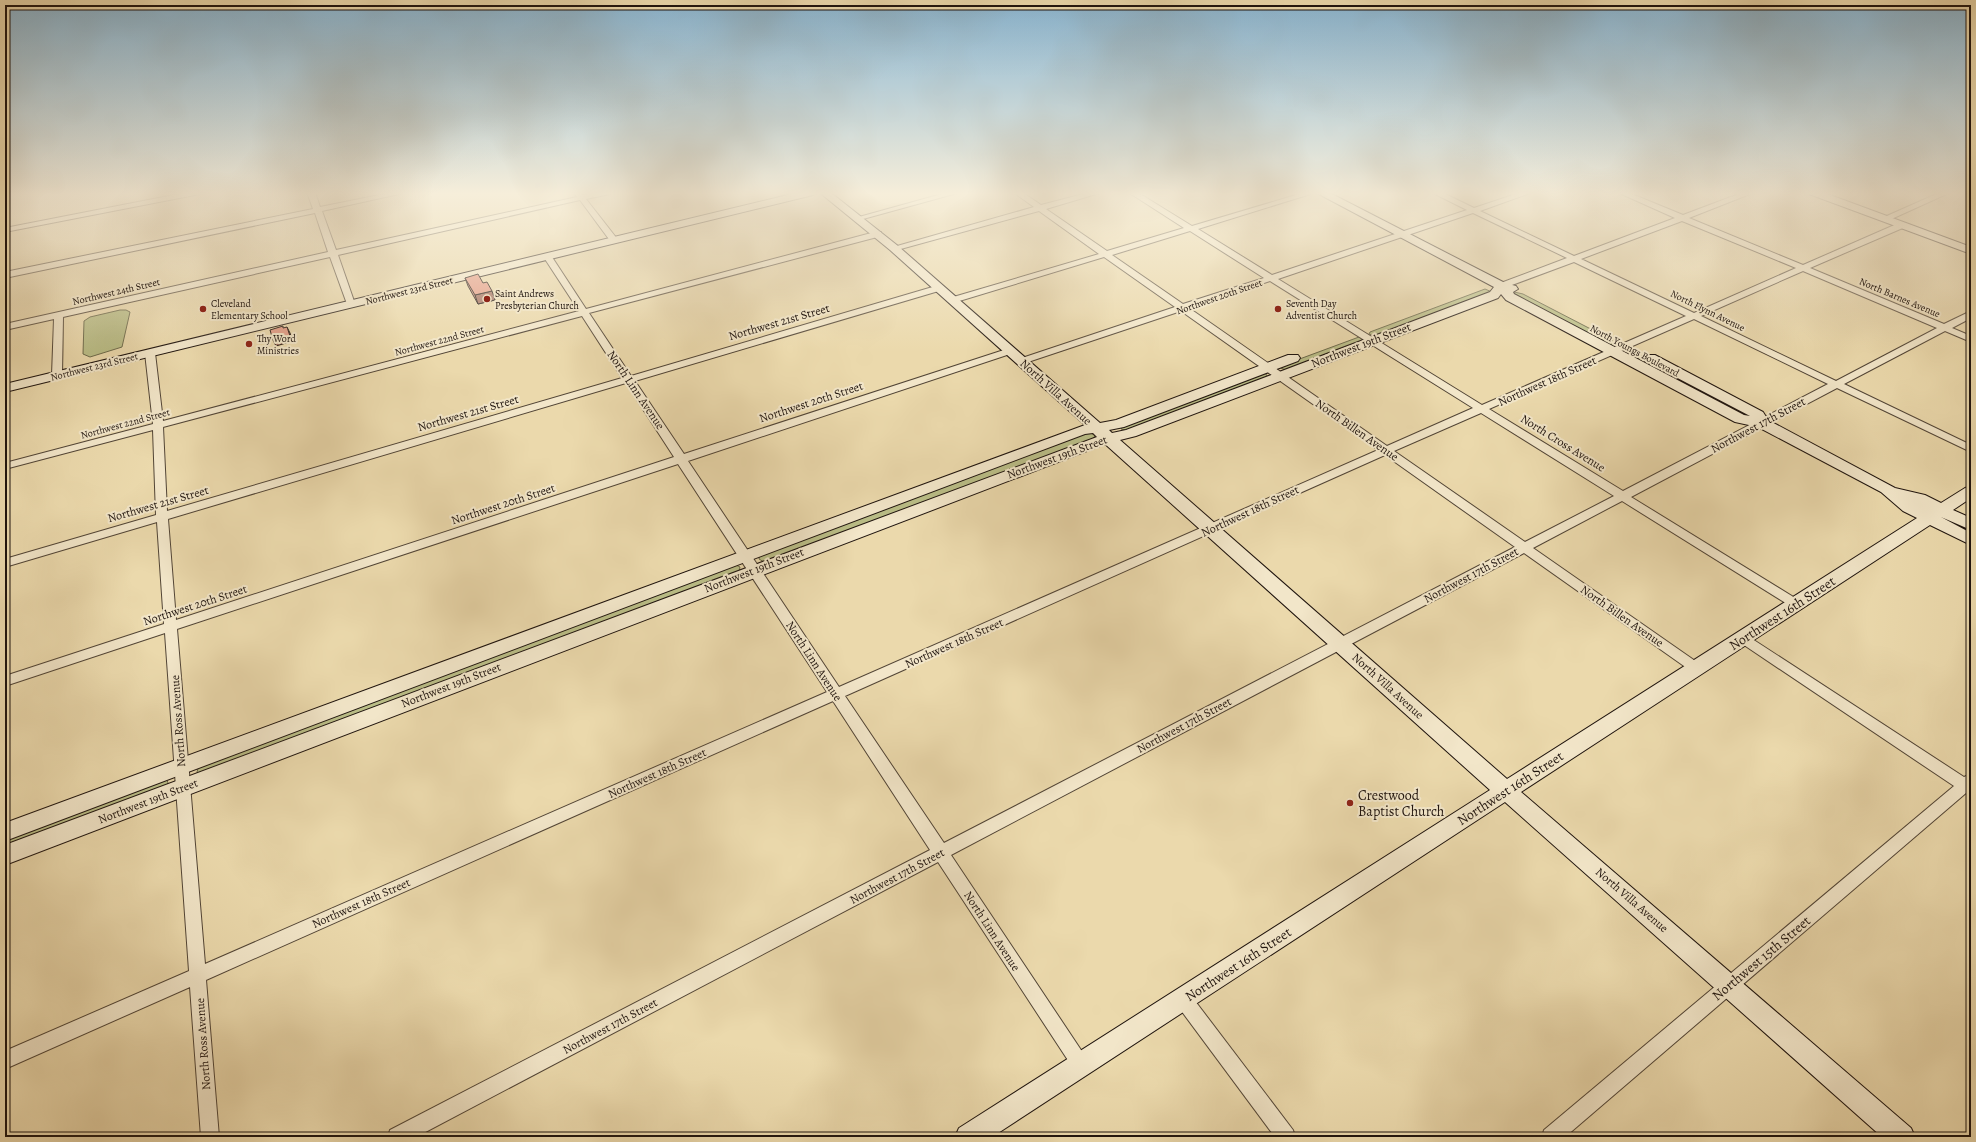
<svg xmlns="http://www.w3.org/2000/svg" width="1976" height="1142" viewBox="0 0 1976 1142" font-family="Alegreya,serif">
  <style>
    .green { fill: #babe87; stroke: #6c694a }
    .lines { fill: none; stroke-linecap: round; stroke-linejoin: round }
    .street-casing { stroke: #524536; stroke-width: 2 }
    .secondary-casing { stroke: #1f140e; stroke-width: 2 }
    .street { fill: #f2e6c9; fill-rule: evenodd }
    .secondary { fill: #f2e6c9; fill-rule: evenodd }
    .wall { fill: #c48472; stroke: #1f140e }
    .shaded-wall { fill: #a06c5d; stroke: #1f140e }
    .building { fill: #e49a85; stroke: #1f140e }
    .poi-dot { fill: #8f2418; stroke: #f2e6c9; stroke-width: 1.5 }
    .labels { text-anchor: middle; stroke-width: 4; stroke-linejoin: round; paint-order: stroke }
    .far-street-label { font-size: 10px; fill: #1f140e; stroke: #f2e6c9 }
    .far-poi-label { font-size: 10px; fill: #1f140e; stroke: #f2e6c9; text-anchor: start }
    .street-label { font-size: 12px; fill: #1f140e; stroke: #f2e6c9 }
    .near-street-label { font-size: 14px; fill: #1f140e; stroke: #f2e6c9 }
    .near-poi-label { font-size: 14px; fill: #1f140e; stroke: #f2e6c9; text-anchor: start }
  </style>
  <rect width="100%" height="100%" fill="#ebd9ac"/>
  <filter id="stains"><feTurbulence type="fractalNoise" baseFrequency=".005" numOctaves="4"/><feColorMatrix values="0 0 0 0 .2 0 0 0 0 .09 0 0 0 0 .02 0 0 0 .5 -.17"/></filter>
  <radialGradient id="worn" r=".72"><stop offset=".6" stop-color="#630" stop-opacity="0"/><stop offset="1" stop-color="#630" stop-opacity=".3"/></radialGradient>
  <g class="green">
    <path d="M1485 289 1492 292 1376 336 1369 334 1370 332Z"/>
    <path d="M1510 291 1523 294 1612 340 1614 342 1615 346H1610L1513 297Z"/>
    <path d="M120 310H126L130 312 122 347 90 357 83 354 84 321 90 317Z"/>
    <path d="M1359 337 1362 339V341L1286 370 1278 367Z"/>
    <path d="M1626 352 1638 354 1754 415 1751 420 1625 354Z"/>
    <path d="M1265 373 1268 377 1129 431 1121 429 1122 426Z"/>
    <path d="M1090 432 1095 436 1092 439 764 562 759 559 760 555 1084 433Z"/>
    <path d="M734 564 740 567 739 572 198 774 197 772 199 765Z"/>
    <path d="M165 779 168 782 167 786 5 850V836Z"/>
  </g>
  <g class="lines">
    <defs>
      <g id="street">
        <path d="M189 192H204L200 194 5 232V228Z"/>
        <path d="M307 192H315L320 207 394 192H408L322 211 336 250 577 197 573 192H581L583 195 598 192H611L610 194 586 199 618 240 611 242 580 200 338 255 355 304 351 307 347 304 330 257 63 317 62 375 57 378 52 375 54 319 5 330V324L328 252 315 213 5 278V272L313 209Z"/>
        <path d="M949 192H961L863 219 859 217Z"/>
        <path d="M1013 192H1022L1041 205 1091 192H1103L1046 209 1107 251 1184 228 1128 192H1137L1192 226 1306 192H1317L1198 229 1272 275 1467 210 1431 192H1441L1474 208 1522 192H1533L1480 211 1574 256 1675 218 1617 192H1627L1683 215 1744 192H1755L1689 218 1803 265 1899 223H1905V227L1810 268 1944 324 1971 311V318L1952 328 1971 336V342L1945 331 1844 384 1971 445V452L1837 388 1631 497 1800 601 1802 604 1800 607H1792L1622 501 1533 548 1701 665 1703 668 1701 671 1696 673 1691 671 1524 553 951 855 1087 1059 1090 1065 1087 1071 1081 1074 1075 1071 938 862 416 1137H388L390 1130 930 850 833 701 206 980 219 1137H201L190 987 5 1069V1051L189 971 165 633 5 686V676L164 624 157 522 5 567V559L156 515 153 430 5 469V463L153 424 145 353 147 351H153L155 353 163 421 579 311 543 256 544 254H550L586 309 875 232H881V236L589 313 631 376 936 286H942L943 288 942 290 635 381 684 454 1007 349H1013L1015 351 1013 353 688 461 839 687 1378 450 1181 311 1025 363H1019L1017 361 1019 359 1175 307 1104 257 956 302H950V298L1099 254 1039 211 897 250H894L890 248 1034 207ZM1473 213 1567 258 1498 284V288H1504L1574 262 1686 316 1482 405 1278 279ZM1682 221 1796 268 1694 313 1581 259ZM1190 231 1264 278 1183 304 1112 255ZM1803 271 1937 328 1836 381 1701 316ZM1270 281 1473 408 1387 446 1189 308ZM582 316 622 378 167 511 163 427ZM1694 319 1828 384 1623 491 1489 409ZM626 383 674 457 176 620 168 519ZM1481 413 1614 496 1525 542 1394 451ZM1385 455 1515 547 944 843 845 696ZM678 464 827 692 205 964 177 629Z"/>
        <path d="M1941 192H1951L1887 221 1880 219Z"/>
        <path d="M1743 633 1964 777 1971 774V795L1966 793 1565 1137H1542L1544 1130 1954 786 1738 641 1737 638 1738 635Z"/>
        <path d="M1183 991 1189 993 1293 1130 1295 1137H1275L1177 1005 1174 999 1177 993Z"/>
      </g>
      <g id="secondary">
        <path d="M800 192H818L813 195 5 392V384Z"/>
        <path d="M819 192H830L898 246 1100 423 1116 420 1288 355H1298L1300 358 1298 361 1124 427 1109 430 1112 433 1126 430 1490 292 1494 287 1315 192H1328L1505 283 1516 286 1518 289 1513 292 1514 294 1744 415 1750 416 1645 361 1643 358 1645 355H1655L1763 412 1768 420 1895 488 1925 495 1941 503 1965 488 1971 486V498L1953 510 1971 518V530L1941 517 1971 533V545L1930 525 1521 792 1911 1128 1915 1137H1882L1505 802 992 1137H955L959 1128 1490 790 1105 444 5 865V845L1097 437 1093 433 1085 434 5 841V823L1085 425 890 250ZM1501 294 1506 300 1735 422 1758 427 1881 492 1903 511 1917 518 1507 779 1120 440 1136 436 1498 298Z"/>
        <path d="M1808 192H1822L1971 247V254L1809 194Z"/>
      </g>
    </defs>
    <use href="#street" class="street-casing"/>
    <use href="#secondary" class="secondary-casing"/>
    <use href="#street" class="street"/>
    <use href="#secondary" class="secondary"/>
  </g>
  <path class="wall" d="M465 278 483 283 495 300 478 304 468 286Z"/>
  <g class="shaded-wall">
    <path d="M492 291 495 300 478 304 475 295Z"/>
    <path d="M287 327 290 333 293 341 276 346 273 340Z"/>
  </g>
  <g class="building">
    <path d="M478 274 483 283 487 282 492 291 475 295 465 278Z"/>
    <path d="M283 326V328L287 327 290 336 273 340 270 330Z"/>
  </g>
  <linearGradient id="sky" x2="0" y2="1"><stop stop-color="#89b6d3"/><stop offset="0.55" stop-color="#f6eeda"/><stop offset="1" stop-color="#f6eeda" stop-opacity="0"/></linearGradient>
  <rect width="1976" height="352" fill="url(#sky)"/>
  <g class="poi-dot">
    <circle cx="487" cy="299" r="4"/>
    <circle cx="203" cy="309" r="4"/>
    <circle cx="1278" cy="309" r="4"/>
    <circle cx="249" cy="344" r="4"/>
    <circle cx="1350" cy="803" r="4"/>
  </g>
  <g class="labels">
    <g class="far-street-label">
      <text transform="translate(409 290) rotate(-14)" y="4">Northwest 23rd Street</text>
      <text transform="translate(116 291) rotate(-13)" y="4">Northwest 24th Street</text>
      <text transform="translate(1219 296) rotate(-19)" y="4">Northwest 20th Street</text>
      <text transform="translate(1900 297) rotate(23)" y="4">North Barnes Avenue</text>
      <text transform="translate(1708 310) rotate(26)" y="4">North Flynn Avenue</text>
      <text transform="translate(439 340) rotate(-15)" y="4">Northwest 22nd Street</text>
      <text transform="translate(1635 350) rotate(28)" y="4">North Youngs Boulevard</text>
      <text transform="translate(94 366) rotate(-14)" y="4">Northwest 23rd Street</text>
      <text transform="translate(125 423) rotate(-15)" y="4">Northwest 22nd Street</text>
    </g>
    <g class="far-poi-label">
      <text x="495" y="297">Saint Andrews<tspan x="495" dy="12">Presbyterian Church</tspan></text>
      <text x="211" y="307">Cleveland<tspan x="211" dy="12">Elementary School</tspan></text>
      <text x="1286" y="307">Seventh Day<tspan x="1286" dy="12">Adventist Church</tspan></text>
      <text x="257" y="342">Thy Word<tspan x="257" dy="12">Ministries</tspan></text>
    </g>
    <g class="street-label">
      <text transform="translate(779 322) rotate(-16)" y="4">Northwest 21st Street</text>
      <text transform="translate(1361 345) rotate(-21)" y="4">Northwest 19th Street</text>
      <text transform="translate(1547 381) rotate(-24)" y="4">Northwest 18th Street</text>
      <text transform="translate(636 390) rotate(56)" y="4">North Linn Avenue</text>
      <text transform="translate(1056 392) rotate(42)" y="4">North Villa Avenue</text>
      <text transform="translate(811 402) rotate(-18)" y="4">Northwest 20th Street</text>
      <text transform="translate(468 413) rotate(-16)" y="4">Northwest 21st Street</text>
      <text transform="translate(1758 425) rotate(-28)" y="4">Northwest 17th Street</text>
      <text transform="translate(1357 430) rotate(35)" y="4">North Billen Avenue</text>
      <text transform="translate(1563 443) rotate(32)" y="4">North Cross Avenue</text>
      <text transform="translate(1057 457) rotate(-20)" y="4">Northwest 19th Street</text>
      <text transform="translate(158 504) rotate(-16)" y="4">Northwest 21st Street</text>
      <text transform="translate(503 504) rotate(-18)" y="4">Northwest 20th Street</text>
      <text transform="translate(1250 511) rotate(-25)" y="4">Northwest 18th Street</text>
      <text transform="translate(754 570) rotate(-21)" y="4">Northwest 19th Street</text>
      <text transform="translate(1471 575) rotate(-28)" y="4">Northwest 17th Street</text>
      <text transform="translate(195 605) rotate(-18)" y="4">Northwest 20th Street</text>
      <text transform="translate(1622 616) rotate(35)" y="4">North Billen Avenue</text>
      <text transform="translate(954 643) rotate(-24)" y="4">Northwest 18th Street</text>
      <text transform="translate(814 661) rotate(57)" y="4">North Linn Avenue</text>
      <text transform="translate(451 685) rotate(-21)" y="4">Northwest 19th Street</text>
      <text transform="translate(1388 686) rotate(42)" y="4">North Villa Avenue</text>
      <text transform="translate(178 721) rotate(-94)" y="4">North Ross Avenue</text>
      <text transform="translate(1184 725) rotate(-28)" y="4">Northwest 17th Street</text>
      <text transform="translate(657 773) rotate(-24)" y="4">Northwest 18th Street</text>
      <text transform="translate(148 801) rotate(-21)" y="4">Northwest 19th Street</text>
      <text transform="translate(897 876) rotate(-28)" y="4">Northwest 17th Street</text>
      <text transform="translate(1632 900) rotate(41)" y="4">North Villa Avenue</text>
      <text transform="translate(361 903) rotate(-24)" y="4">Northwest 18th Street</text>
      <text transform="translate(992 931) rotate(57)" y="4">North Linn Avenue</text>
      <text transform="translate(610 1026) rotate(-28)" y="4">Northwest 17th Street</text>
      <text transform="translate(203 1044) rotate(-94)" y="4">North Ross Avenue</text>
    </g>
    <g class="near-street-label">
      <text transform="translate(1782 613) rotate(-33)" y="5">Northwest 16th Street</text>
      <text transform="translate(1510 788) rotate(-33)" y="5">Northwest 16th Street</text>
      <text transform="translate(1761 958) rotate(-40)" y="5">Northwest 15th Street</text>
      <text transform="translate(1238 964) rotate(-33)" y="5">Northwest 16th Street</text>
    </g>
    <g class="near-poi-label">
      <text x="1358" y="800">Crestwood<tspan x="1358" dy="16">Baptist Church</tspan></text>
    </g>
  </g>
  <rect width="1976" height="1142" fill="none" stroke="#ebd9ac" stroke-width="20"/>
  <rect x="6" y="6" width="1964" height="1130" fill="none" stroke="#1f140e" stroke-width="2"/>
  <rect x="10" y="10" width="1956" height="1122" fill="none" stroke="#1f140e"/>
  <rect width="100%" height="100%" filter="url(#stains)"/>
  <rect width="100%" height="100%" fill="url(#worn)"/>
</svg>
